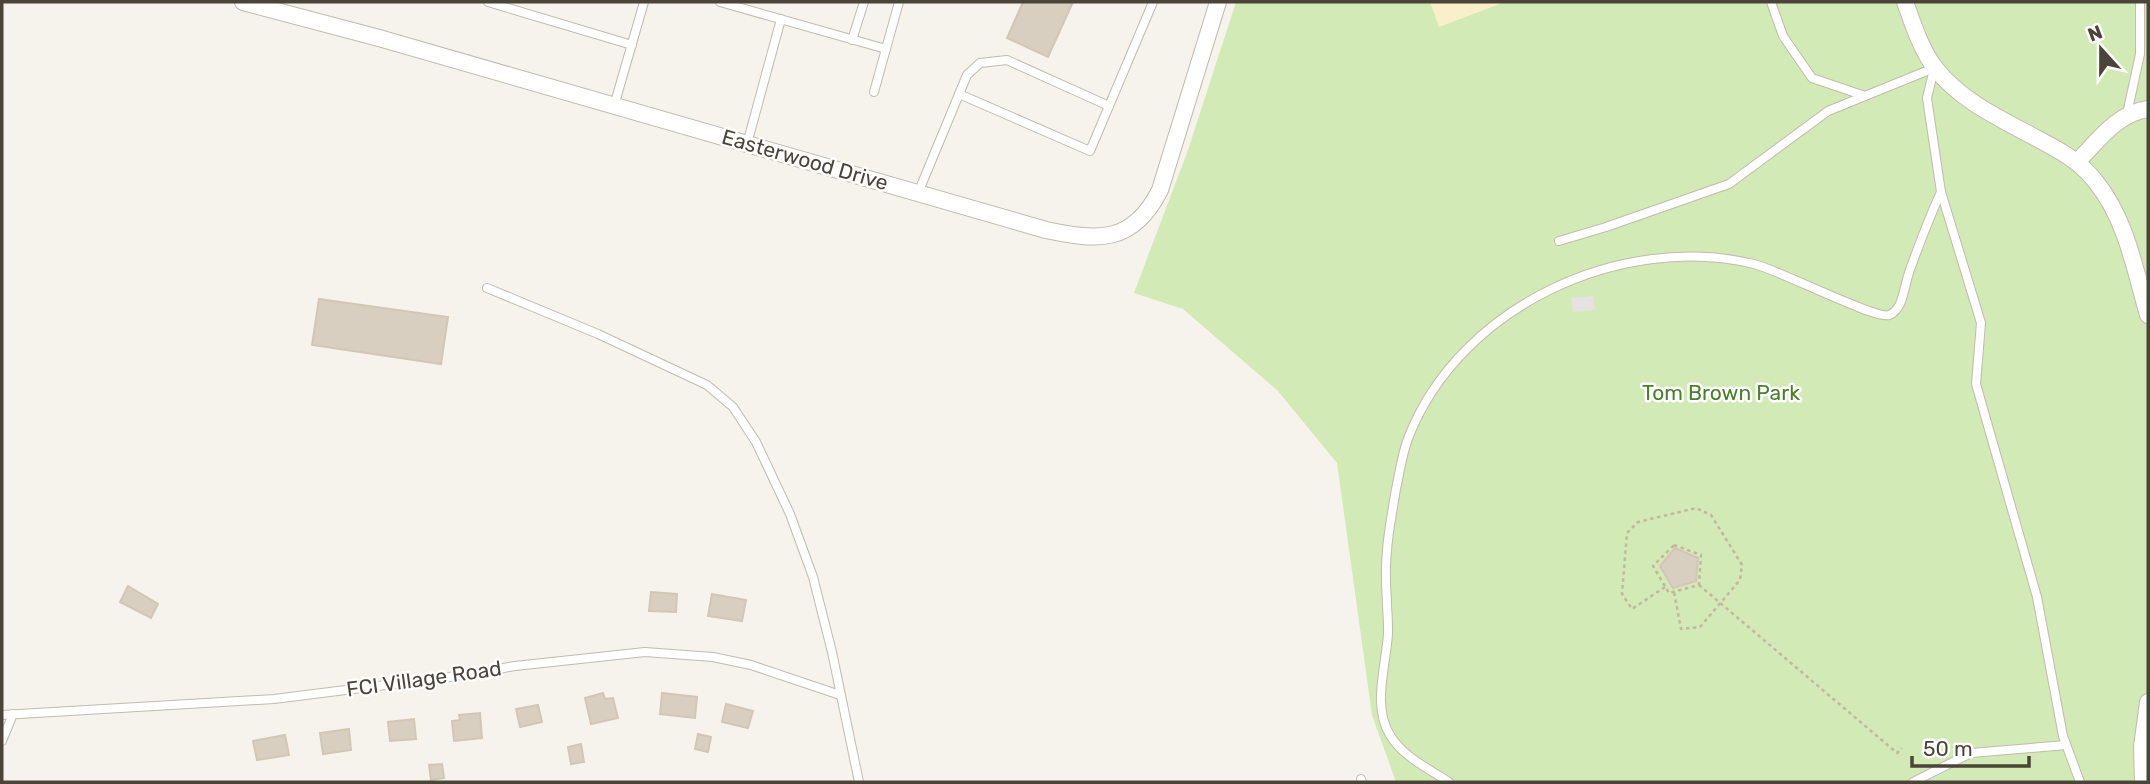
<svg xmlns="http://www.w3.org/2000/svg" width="2150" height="784" viewBox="0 0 2150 784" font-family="Rubik,sans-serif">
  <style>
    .green { fill: #d2eab5 }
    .sand { fill: #f9efc9 }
    .parking { fill: #e5e3e0 }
    .building { fill: #d8cfc1; stroke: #d3c7b4; stroke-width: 2 }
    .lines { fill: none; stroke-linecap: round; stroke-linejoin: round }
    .service-casing { stroke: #c2bbae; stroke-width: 10 }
    .minor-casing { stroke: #c2bbae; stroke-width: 18 }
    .path { stroke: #c4b79f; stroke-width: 2.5; stroke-dasharray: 3.5 3.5; stroke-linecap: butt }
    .service { stroke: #fff; stroke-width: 8 }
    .minor { stroke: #fff; stroke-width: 16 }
    .labels { text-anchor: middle; stroke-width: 5; stroke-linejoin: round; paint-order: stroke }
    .street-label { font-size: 21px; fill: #4b4439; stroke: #fff }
    .park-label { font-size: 21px; fill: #4a7f2a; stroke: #fff }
  </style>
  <rect width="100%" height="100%" fill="#f6f3ec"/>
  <path class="green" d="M1236 2H2148V782H1396L1372 715 1337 463 1277 390 1183 309 1134 293 1188 150Z"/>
  <path class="sand" d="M1430 2H1505L1439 27Z"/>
  <path class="parking" d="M1594 296 1595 310 1573 312 1571 298Z"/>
  <g class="building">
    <path d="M1023 2H1073L1048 57 1007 38Z"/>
    <path d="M319 299 448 317 441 364 312 345Z"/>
    <path d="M1675 548 1698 558 1696 581 1673 588 1660 566Z"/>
    <path d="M128 586 158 604 151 618 120 602Z"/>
    <path d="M651 592 677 594 676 612 649 611Z"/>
    <path d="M712 594 746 600 742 621 708 616Z"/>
    <path d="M603 693 605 699 613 698 618 718 591 724 585 698Z"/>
    <path d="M662 693 697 697 695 718 660 714Z"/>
    <path d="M726 704 753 711 748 728 722 722Z"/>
    <path d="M538 705 542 722 520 727 516 709Z"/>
    <path d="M480 713 482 738 454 741 452 721 460 720 459 715Z"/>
    <path d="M414 719 416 739 390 741 388 722Z"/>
    <path d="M349 729 351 750 323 754 320 733Z"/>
    <path d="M698 734 711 737 708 752 695 749Z"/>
    <path d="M285 735 289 755 257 760 253 741Z"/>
    <path d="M581 744 584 762 571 764 568 747Z"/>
    <path d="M442 764 444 778 431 780 429 765Z"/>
  </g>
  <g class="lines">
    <defs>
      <g id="service">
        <path d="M488 2 632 45"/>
        <path d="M720 2 886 49"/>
        <path d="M1771 2 1783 36 1812 78 1865 96"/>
        <path d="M852 40 864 2"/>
        <path d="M1934 69 1927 98 1941 192 1981 323 1976 384 2037 597 2063 736 2080 782"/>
        <path d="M874 92 899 2"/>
        <path d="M959 94 1090 151 1153 2"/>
        <path d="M614 106 644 2"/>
        <path d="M2127 114 2140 54V2"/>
        <path d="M747 144 781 19"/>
        <path d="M918 193 967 75 980 63 1007 60 1109 106"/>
        <path d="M1559 241 1606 227 1729 184 1828 111 1934 68"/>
        <path d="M487 288 598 334 707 385 733 407 756 442 790 514 813 577 832 652 859 782"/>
        <path d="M2 715 274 699 449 677 515 666 645 652 713 657 751 665 840 695"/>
        <path d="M2 741 13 714"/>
        <path d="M1361 779 1362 782"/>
        <path d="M1449 782C1429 769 1402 756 1390 735 1372 707 1386 665 1388 634 1388 625 1388 616 1387 607 1387 598 1386 589 1386 580 1385 549 1391 519 1396 489 1400 471 1402 453 1409 436 1460 307 1620 232 1754 264 1779 270 1876 320 1889 315 1894 313 1898 308 1900 304 1905 292 1906 279 1911 267 1920 242 1930 216 1941 192"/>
        <path d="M1913 782 1971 753 2066 745"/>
      </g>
      <g id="minor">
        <path d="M243 2 379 38 1046 230C1098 241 1133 244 1160 190L1218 2"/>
        <path d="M1905 2C1913 24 1921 50 1936 69 1961 101 2001 119 2036 138 2059 150 2080 161 2096 182 2126 219 2135 270 2148 315"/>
        <path d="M2077 162C2098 141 2117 113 2148 109"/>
        <path d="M2143 782 2142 747 2148 702"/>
      </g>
    </defs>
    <use href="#service" class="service-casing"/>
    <use href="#minor" class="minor-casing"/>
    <g class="path">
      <path d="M1674 545 1701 555 1699 585 1669 593 1653 566Z"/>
      <path d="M1699 585 1897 753 1902 748"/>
      <path d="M1665 587 1632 609 1622 594 1627 533 1638 522 1696 508 1711 515 1742 565 1740 580 1700 627 1681 629 1674 592"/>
    </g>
    <use href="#service" class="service"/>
    <use href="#minor" class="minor"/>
  </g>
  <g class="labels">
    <g class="street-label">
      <text transform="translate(805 160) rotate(16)" y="7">Easterwood Drive</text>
      <text transform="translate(424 679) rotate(-8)" y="7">FCI Village Road</text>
    </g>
    <g class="park-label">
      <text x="1721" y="400">Tom Brown Park</text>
    </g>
  </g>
  <rect width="2150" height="784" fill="none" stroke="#4b4439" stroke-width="7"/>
  <g transform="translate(2101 49) rotate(339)" stroke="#ffffff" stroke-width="5" paint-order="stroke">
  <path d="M0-5L12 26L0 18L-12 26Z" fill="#4b4439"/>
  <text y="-10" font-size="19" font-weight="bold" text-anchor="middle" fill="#4b4439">N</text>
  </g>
  <path d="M1912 756v10h117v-10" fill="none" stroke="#4b4439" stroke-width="3.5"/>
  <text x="1923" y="756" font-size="21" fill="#4b4439" stroke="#ffffff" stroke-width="5" paint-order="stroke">50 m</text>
</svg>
